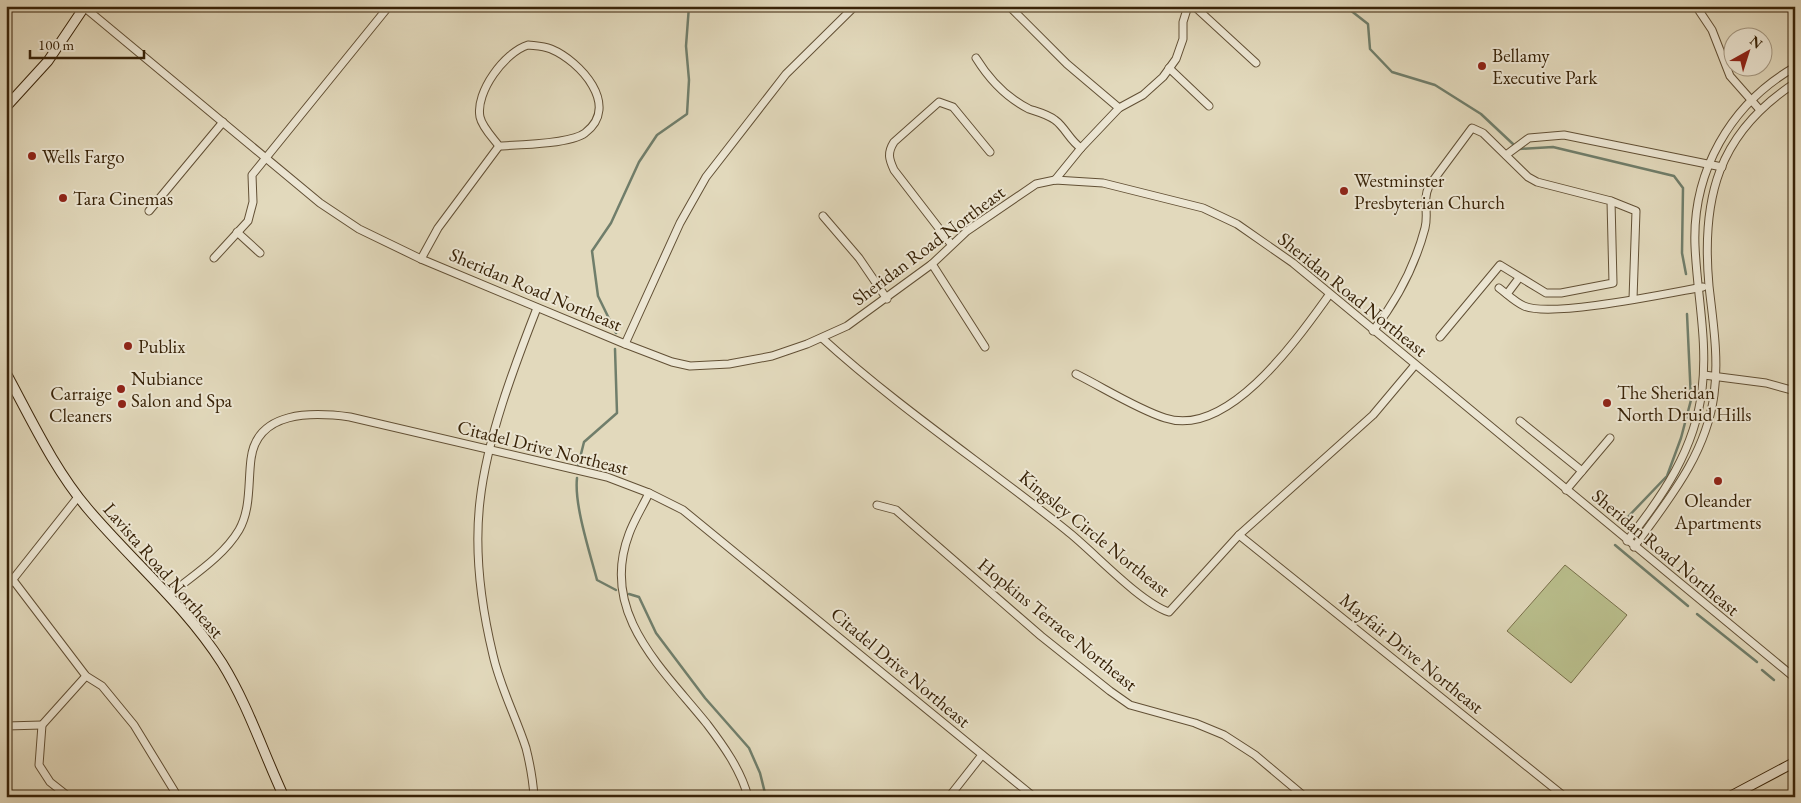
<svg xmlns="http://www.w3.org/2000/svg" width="1801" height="803" viewBox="0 0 1801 803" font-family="'EB Garamond',serif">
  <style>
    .green { fill: #b9be8c; stroke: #78704a }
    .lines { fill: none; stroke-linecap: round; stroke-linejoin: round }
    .stream { stroke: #707e6b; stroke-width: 2.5 }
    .street-casing { stroke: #625035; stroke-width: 9 }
    .secondary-casing { stroke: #382308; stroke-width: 11 }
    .street { stroke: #ece6d3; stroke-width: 7 }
    .secondary { stroke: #ece6d3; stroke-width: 9 }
    .poi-dot { fill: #8f2418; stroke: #ece6d3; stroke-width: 2 }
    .labels { text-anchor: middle; stroke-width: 4; stroke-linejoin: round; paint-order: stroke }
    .poi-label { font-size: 19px; fill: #382308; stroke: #ece6d3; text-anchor: start }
    .street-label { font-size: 19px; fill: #382308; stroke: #ece6d3 }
  </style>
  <rect width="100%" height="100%" fill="#e2d9bc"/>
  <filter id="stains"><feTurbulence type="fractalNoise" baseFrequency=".004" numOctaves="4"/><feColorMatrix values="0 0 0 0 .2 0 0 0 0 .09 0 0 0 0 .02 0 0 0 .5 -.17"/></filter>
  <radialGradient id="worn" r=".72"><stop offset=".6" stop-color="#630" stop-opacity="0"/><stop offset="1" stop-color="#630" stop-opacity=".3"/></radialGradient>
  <path class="green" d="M1565 565 1627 615 1571 683 1507 631Z"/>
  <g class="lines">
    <g class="stream">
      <path d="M1345 6 1368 24 1370 49 1392 72 1435 85 1481 114 1513 144"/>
      <path d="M1519 149 1553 147 1674 176 1683 188 1682 253 1686 274"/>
      <path d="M616 333 598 296 592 251 611 223 639 162 657 135 687 114 689 80 686 46 689 6"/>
      <path d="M578 466 584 442 617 413 615 349"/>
      <path d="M577 478C574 505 590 553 597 580L616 590"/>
      <path d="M1624 521 1667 476 1681 438 1691 400 1687 314"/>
      <path d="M1615 545 1688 606"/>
      <path d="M629 594 639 597 656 633 705 698 749 748 760 773 766 797"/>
      <path d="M1697 614 1757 662"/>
      <path d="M1762 670 1774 680"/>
    </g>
    <defs>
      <g id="street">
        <path d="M1009 6 1067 64 1119 108"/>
        <path d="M1194 6 1256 63"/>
        <path d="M1696 6 1712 30 1730 76 1760 110"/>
        <path d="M84 7 320 203 359 229 421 259 625 344 672 362 690 366 729 364 772 356 807 344 847 326 932 264 967 231 1036 184 1055 180 1103 183 1203 208 1237 224 1293 263 1795 678"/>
        <path d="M528 45C536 46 543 46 551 49 580 61 621 106 585 133 571 144 518 145 499 146 493 138 482 127 480 117 475 92 505 52 528 45Z"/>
        <path d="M976 58C989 79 1007 98 1029 109 1038 112 1047 114 1055 120 1065 127 1070 141 1081 148"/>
        <path d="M1169 68 1209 106"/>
        <path d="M1506 155 1529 138 1564 135 1722 167"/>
        <path d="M1055 180 1081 148 1119 108 1143 95 1163 77 1176 59 1183 39V22L1188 6"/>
        <path d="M1611 201 1636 211 1633 299"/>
        <path d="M149 211 223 122"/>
        <path d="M823 216 859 258 887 299"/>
        <path d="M237 232 260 253"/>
        <path d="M951 244 894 170C889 159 887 153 894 142L939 102 953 107 990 152"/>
        <path d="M214 258 248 221 253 202 252 175 389 6"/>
        <path d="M421 259 438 228 499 146"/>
        <path d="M932 264 985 347"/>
        <path d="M1499 288C1507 294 1515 302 1524 306 1551 318 1669 293 1703 287"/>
        <path d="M1507 294 1519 278"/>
        <path d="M1373 331C1397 300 1415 266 1425 228 1429 212 1422 201 1429 186L1472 128 1483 133 1528 177 1537 182 1611 201 1613 283 1561 293H1546L1500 265 1440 337"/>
        <path d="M822 338C899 408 985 465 1066 530 1093 551 1139 602 1169 612L1239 535 1373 415 1415 365"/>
        <path d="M625 344 680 223 706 177 786 74 855 6"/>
        <path d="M1076 374C1104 388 1137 409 1165 418 1228 439 1298 338 1329 295"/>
        <path d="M1704 375 1766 383 1795 391"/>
        <path d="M1520 421 1582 471"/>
        <path d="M1566 490 1610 438"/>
        <path d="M649 493C643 506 634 520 629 534 599 613 662 668 707 724 723 745 741 770 748 797"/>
        <path d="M877 505 896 510 1041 636 1110 691 1130 705 1195 723 1224 735 1255 755 1305 797"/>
        <path d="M1239 535 1565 797"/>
        <path d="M1627 541C1663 496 1695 449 1702 390 1708 341 1697 295 1695 246 1692 172 1730 104 1795 67"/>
        <path d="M1634 547C1668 500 1706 455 1714 395 1719 358 1713 322 1709 286 1701 198 1718 133 1795 83"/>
        <path d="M13 580 86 676 102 686 134 725 178 797"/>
        <path d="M6 588 78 497"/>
        <path d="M169 595C192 576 223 557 239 530 251 509 248 482 251 459 257 410 313 412 350 417L607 477 649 493 683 510 1034 797"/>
        <path d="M6 726 42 725"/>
        <path d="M69 797 50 782 39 765 42 725 86 676"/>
        <path d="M534 797C533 780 530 764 526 748 516 717 500 687 493 655 481 605 474 552 480 501 487 438 514 367 537 308"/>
        <path d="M949 797 982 755"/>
      </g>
      <g id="secondary">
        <path d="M6 107 48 61 85 6"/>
        <path d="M6 373C31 419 54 469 88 509 132 561 185 605 222 663 248 705 263 752 284 797"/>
        <path d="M1729 797 1795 762"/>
      </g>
    </defs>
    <use href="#street" class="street-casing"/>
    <use href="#secondary" class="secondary-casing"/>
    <use href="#street" class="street"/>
    <use href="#secondary" class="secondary"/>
  </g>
  <g class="poi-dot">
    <circle cx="1482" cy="66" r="5"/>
    <circle cx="32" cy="156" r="5"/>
    <circle cx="1344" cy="191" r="5"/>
    <circle cx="63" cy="198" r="5"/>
    <circle cx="128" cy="346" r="5"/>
    <circle cx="121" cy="389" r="5"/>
    <circle cx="1607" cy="403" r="5"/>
    <circle cx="122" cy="404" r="5"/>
    <circle cx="1718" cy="481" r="5"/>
  </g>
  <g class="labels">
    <g class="poi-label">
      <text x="1492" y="62">Bellamy<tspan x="1492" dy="22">Executive Park</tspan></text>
      <text x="42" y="163">Wells Fargo</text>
      <text x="1354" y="187">Westminster<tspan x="1354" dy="22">Presbyterian Church</tspan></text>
      <text x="73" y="205">Tara Cinemas</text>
      <text x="138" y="353">Publix</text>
      <text x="131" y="385">Nubiance<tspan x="131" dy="22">Salon and Spa</tspan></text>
      <text x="1617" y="399">The Sheridan<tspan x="1617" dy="22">North Druid Hills</tspan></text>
      <text x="112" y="400" text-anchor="end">Carraige<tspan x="112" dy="22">Cleaners</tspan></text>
      <text x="1718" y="507" text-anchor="middle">Oleander<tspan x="1718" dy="22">Apartments</tspan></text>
    </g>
    <g class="street-label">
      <text transform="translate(928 245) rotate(-37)" y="7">Sheridan Road Northeast</text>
      <text transform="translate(536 289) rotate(23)" y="7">Sheridan Road Northeast</text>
      <text transform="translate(1353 294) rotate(39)" y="7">Sheridan Road Northeast</text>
      <text transform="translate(543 447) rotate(14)" y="7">Citadel Drive Northeast</text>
      <text transform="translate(1095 533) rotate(39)" y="7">Kingsley Circle Northeast</text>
      <text transform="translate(1666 552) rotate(40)" y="7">Sheridan Road Northeast</text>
      <text transform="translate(164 570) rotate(49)" y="7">Lavista Road Northeast</text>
      <text transform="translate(1058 624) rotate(39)" y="7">Hopkins Terrace Northeast</text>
      <text transform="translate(1412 653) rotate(39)" y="7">Mayfair Drive Northeast</text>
      <text transform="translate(901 667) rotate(40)" y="7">Citadel Drive Northeast</text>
    </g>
  </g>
  <rect width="1801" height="803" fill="none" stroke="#e2d9bc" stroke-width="25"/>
  <rect x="8" y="8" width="1786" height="788" fill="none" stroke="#382308" stroke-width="2.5"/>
  <rect x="12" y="12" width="1776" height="778" fill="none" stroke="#382308"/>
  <g transform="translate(1748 52) rotate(39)"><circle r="24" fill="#ece6d3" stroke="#a49882"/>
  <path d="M0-4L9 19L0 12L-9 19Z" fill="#8f2418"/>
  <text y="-8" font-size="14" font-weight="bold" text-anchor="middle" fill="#382308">N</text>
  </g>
  <path d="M30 50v8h114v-8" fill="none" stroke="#382308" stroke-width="2.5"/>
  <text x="38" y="50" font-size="15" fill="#382308" stroke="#ece6d3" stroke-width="4" paint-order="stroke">100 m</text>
  <rect width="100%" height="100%" filter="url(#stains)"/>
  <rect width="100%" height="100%" fill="url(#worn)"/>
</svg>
